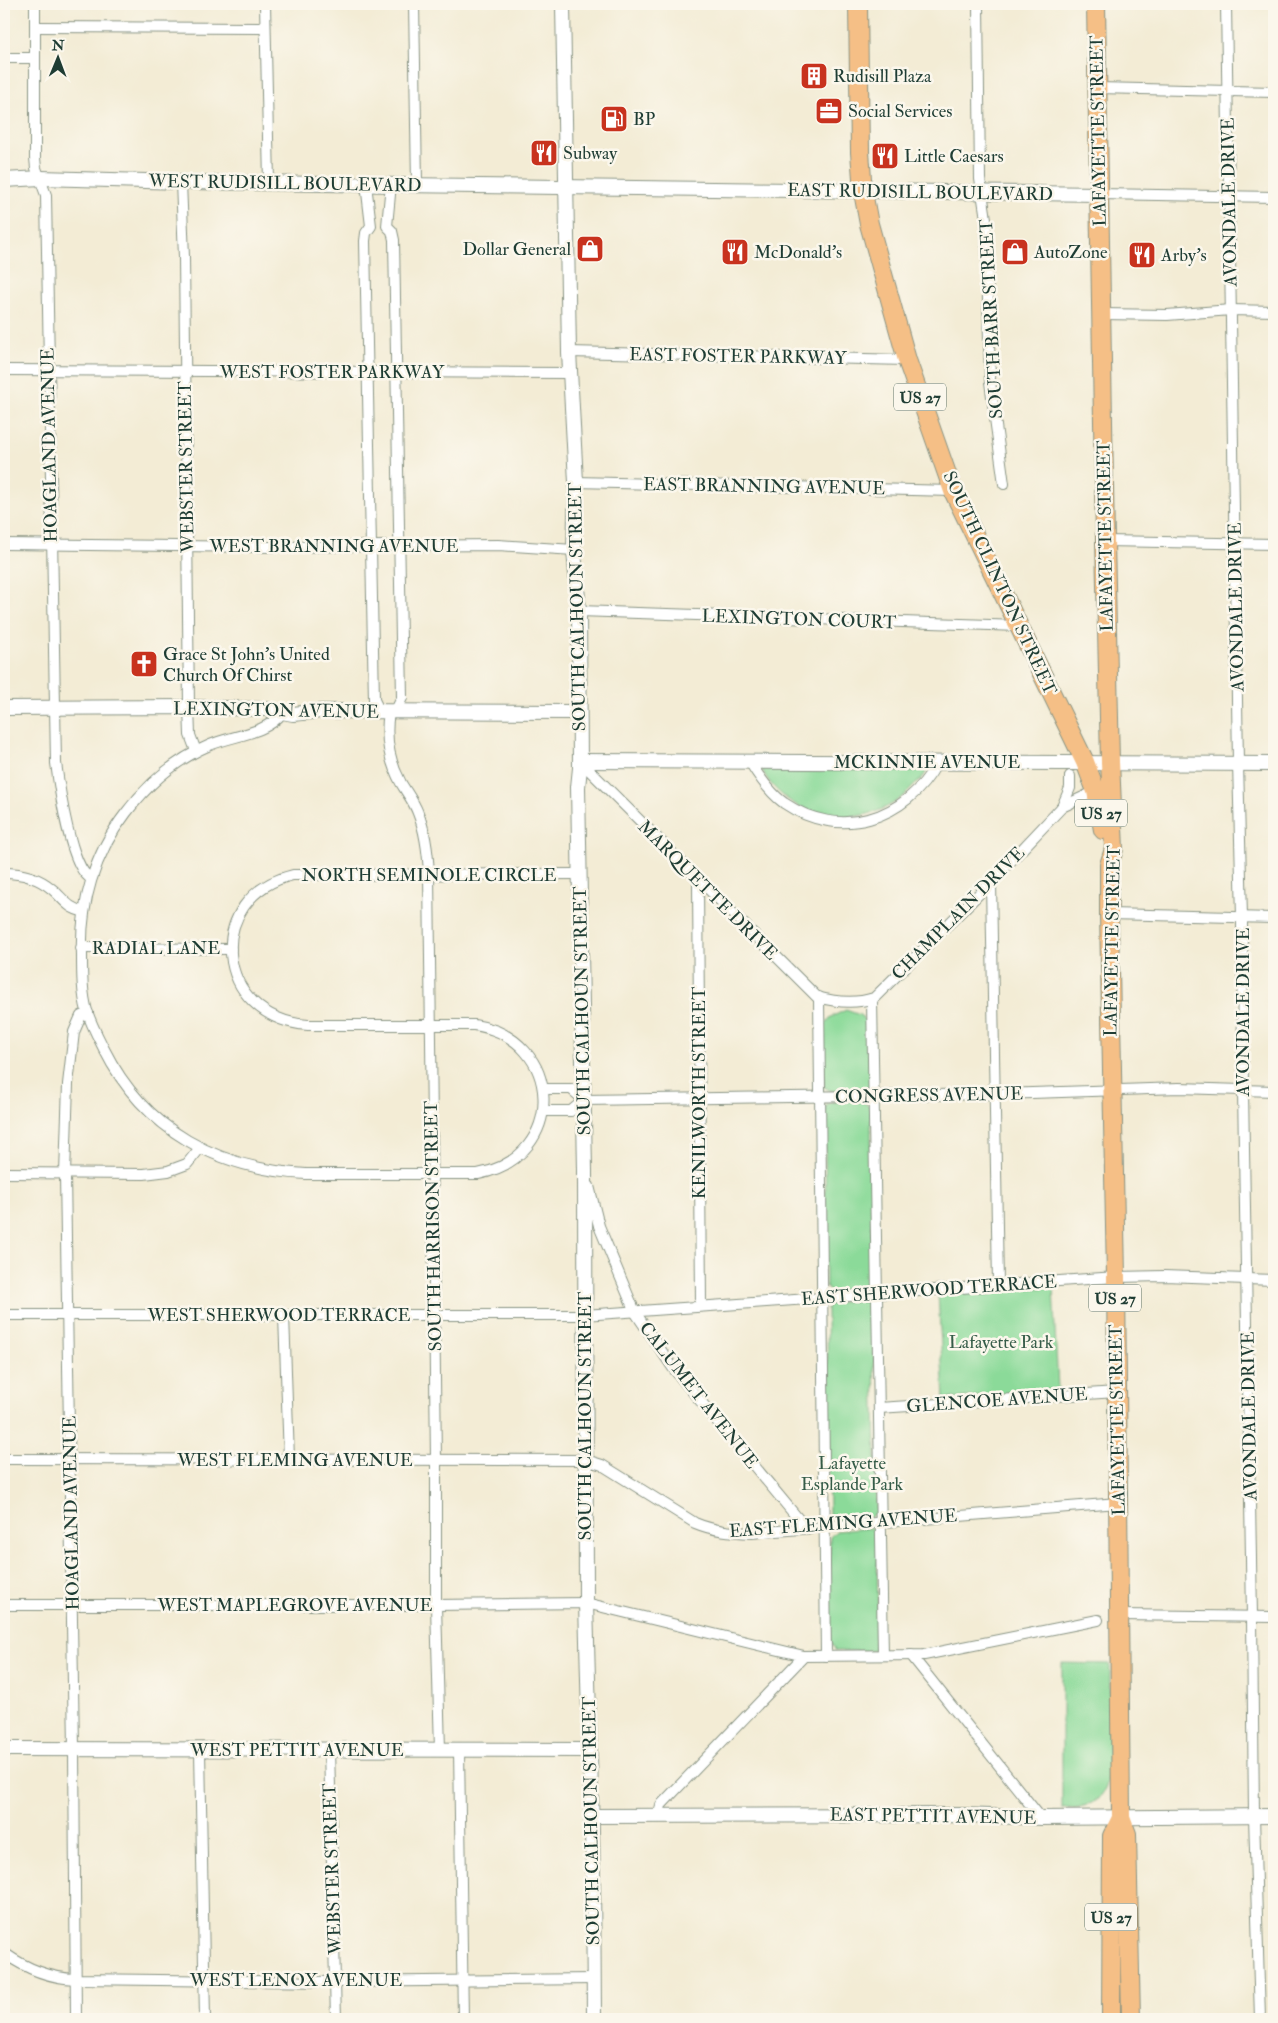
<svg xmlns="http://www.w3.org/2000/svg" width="1278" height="2023" viewBox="0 0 1278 2023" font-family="'IM FELL Double Pica',serif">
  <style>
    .green { fill: #8bda99; stroke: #558c66 }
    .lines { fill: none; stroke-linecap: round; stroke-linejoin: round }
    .minor-casing { stroke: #899484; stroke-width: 12 }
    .tertiary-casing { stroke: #899484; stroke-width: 16 }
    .trunk-casing { stroke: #899484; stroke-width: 20 }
    .minor { stroke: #fff; stroke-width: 10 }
    .tertiary { stroke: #fff; stroke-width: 14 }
    .trunk { stroke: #f5bf86; stroke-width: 18 }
    .labels { text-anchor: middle; stroke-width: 5; stroke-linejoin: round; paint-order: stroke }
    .shield { fill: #fbf7ec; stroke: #61756b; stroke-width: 1 }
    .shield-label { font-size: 16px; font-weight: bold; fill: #1f3d34 }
    .poi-label { font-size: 18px; fill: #1f3d34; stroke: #fbf7ec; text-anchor: start }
    .street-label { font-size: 18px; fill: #1f3d34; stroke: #fbf7ec }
    .park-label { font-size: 18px; fill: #355c48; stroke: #fbf7ec }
  </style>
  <rect width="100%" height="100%" fill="#fbf7ec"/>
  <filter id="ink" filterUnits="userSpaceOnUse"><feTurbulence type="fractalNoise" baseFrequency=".02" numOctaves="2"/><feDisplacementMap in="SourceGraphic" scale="10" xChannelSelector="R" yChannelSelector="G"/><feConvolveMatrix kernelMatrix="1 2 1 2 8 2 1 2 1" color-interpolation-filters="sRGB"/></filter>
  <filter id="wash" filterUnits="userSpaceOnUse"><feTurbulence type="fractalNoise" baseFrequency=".0096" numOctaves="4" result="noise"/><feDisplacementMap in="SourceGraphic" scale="20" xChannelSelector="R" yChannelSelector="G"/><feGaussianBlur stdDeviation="1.12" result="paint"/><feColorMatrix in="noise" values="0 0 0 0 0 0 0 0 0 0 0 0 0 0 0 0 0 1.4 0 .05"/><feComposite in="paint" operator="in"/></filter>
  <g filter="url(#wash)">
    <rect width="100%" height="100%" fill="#f3ecd5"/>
    <g class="green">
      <path d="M764 766 926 768 927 770C924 778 915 784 910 790 873 828 807 825 773 786 768 781 765 775 762 770Z"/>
      <path d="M846 1010 860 1015 868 1024 870 1083 868 1089 865 1091H831L824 1087V1025L831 1017Z"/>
      <path d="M862 1101 871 1108 872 1287 868 1290 834 1293 829 1291 826 1286 825 1107 831 1102Z"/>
      <path d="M1053 1287 1058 1389 944 1399 938 1294Z"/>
      <path d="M866 1300 873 1304 877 1512 869 1518 837 1520 829 1514 827 1308 832 1303Z"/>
      <path d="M871 1528 877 1533 878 1646 873 1651H836L830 1641V1537L836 1531Z"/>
      <path d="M1062 1663 1110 1664 1109 1772C1107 1801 1089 1808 1062 1809Z"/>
    </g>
  </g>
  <g filter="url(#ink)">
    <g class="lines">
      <defs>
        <g id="minor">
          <path d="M35 4V158L36 168 46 195 56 763C59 786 71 871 91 878"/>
          <path d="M265 4 269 182"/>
          <path d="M414 4 417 184"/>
          <path d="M978 4 980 179 986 219 990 382 1004 484"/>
          <path d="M1226 4 1238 763 1242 917 1243 1091 1252 1617 1254 1816 1260 2019"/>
          <path d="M35 27 265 28"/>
          <path d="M4 58H35"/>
          <path d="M1097 88 1274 92"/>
          <path d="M181 182 184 257 189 707 190 735 196 751"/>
          <path d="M366 184 371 226 366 233 365 241 374 700 378 708 389 712 397 708 402 698 394 240 392 231 387 226 391 184"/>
          <path d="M1099 194 1274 197"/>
          <path d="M1102 314 1167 315 1231 310 1274 311"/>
          <path d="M569 352 907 360"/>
          <path d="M4 370 570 373"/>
          <path d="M576 482 953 491"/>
          <path d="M1105 541 1274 544"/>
          <path d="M4 544 272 547 498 545 574 550"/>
          <path d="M579 611 1019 626"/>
          <path d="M389 712C385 736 389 761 401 783 407 793 414 802 418 813 426 833 428 853 429 874L436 1460V1605L440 1750"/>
          <path d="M282 713C266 734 234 735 210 745 177 759 148 784 126 813 94 854 80 904 82 955 82 974 82 993 87 1011 91 1024 98 1037 104 1049 145 1131 218 1169 306 1174H478C568 1157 564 1038 474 1025H308C213 1018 203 896 293 875L579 874"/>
          <path d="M580 761 817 997C835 1002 856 1004 874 998L991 882 1062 807 1096 791"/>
          <path d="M750 762C759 777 770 793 784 803 840 841 906 820 937 763"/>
          <path d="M1062 807 1070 788V776"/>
          <path d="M4 873C21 873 39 878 52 889 63 898 68 909 83 911"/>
          <path d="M698 880 701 1306"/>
          <path d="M991 882 998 1284"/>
          <path d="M1109 914 1274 918"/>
          <path d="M81 948 231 949"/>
          <path d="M819 997 826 1656"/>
          <path d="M872 999 883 1655"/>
          <path d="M544 1089H571L584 1100"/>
          <path d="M584 1100 1003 1094 1179 1088 1274 1091"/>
          <path d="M543 1111H571L584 1100"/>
          <path d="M4 1173 144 1174 168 1171 187 1164 200 1148"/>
          <path d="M589 1186 599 1226 635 1312 673 1368 805 1527"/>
          <path d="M4 1315H584L1116 1277 1164 1276 1274 1280"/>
          <path d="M284 1315 289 1459"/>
          <path d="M879 1408 1116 1392"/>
          <path d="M4 1459 586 1460 602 1465 695 1523C714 1531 731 1532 752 1533L1118 1503"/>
          <path d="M4 1605H436L586 1603 804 1656 924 1655 1098 1620"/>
          <path d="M1120 1615 1274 1617"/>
          <path d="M911 1655 1041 1818"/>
          <path d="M329 1749 336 2019"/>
          <path d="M459 1749 463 2019"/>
          <path d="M200 1750 205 2019"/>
          <path d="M659 1815 661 1805 804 1656"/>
          <path d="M4 1953C25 1968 50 1978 76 1979L335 1982 593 1979"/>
          <path d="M76 2019 74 1749 65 1174 68 1084 74 1032 81 1016 88 1013"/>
        </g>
        <g id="tertiary">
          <path d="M563 4 569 352 576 482 574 550 579 611 580 768 578 787 585 1171 586 1603 593 1870 594 2019"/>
          <path d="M4 180 41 178 181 182 1099 194"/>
          <path d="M4 708 189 707 266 709 293 714 321 711 579 712"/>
          <path d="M580 761 1274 764"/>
          <path d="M4 1749 590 1750"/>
          <path d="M591 1816 962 1815 1041 1818 1274 1816"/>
        </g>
        <g id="trunk">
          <path d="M858 4 860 152 863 192 869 224 907 360 953 491 1085 762 1096 791 1103 830"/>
          <path d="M1096 4 1105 541 1110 762 1114 849 1109 865V914L1116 1277 1121 1818 1127 1834 1131 2019"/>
          <path d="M1111 2019 1112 1836 1121 1818"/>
        </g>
      </defs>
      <use href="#minor" class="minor-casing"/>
      <use href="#tertiary" class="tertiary-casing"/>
      <use href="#trunk" class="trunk-casing"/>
      <use href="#minor" class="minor"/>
      <use href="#tertiary" class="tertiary"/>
      <use href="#trunk" class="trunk"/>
    </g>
  </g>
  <defs>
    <symbol id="building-square" viewBox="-11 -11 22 22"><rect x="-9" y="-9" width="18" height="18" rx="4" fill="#c8321e" stroke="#fbf7ec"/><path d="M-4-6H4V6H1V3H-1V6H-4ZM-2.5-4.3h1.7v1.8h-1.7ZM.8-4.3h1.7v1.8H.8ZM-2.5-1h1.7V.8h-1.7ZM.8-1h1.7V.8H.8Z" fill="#fff"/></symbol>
    <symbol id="office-square" viewBox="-11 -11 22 22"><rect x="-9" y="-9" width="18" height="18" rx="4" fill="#c8321e" stroke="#fbf7ec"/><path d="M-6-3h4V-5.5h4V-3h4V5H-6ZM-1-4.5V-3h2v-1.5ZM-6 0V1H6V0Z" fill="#fff"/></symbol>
    <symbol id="fuel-square" viewBox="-11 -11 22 22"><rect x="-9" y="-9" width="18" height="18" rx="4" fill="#c8321e" stroke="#fbf7ec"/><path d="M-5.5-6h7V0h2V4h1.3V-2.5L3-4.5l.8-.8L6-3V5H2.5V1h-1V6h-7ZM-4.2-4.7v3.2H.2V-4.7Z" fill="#fff"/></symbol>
    <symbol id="restaurant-square" viewBox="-11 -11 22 22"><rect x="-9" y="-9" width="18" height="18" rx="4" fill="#c8321e" stroke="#fbf7ec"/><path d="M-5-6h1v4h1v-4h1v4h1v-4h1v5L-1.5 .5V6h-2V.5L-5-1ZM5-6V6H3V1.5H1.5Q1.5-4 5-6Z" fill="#fff"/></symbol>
    <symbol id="shop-square" viewBox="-11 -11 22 22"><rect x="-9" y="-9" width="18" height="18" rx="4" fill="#c8321e" stroke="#fbf7ec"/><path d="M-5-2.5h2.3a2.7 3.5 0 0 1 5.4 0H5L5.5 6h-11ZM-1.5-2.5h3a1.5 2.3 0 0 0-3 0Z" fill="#fff"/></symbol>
    <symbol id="church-square" viewBox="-11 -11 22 22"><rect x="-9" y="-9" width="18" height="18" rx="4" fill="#c8321e" stroke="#fbf7ec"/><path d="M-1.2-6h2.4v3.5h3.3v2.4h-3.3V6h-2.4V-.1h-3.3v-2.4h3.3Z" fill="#fff"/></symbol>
  </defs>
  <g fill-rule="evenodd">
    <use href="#building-square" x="798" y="60" width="32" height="32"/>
    <use href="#office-square" x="813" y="95" width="32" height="32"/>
    <use href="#fuel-square" x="598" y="103" width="32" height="32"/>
    <use href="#restaurant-square" x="528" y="137" width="32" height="32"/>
    <use href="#restaurant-square" x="869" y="140" width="32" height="32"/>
    <use href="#shop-square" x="574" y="233" width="32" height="32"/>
    <use href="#restaurant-square" x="719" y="236" width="32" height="32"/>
    <use href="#shop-square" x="999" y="236" width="32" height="32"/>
    <use href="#restaurant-square" x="1126" y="239" width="32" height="32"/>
    <use href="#church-square" x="128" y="648" width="32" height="32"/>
  </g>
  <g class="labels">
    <g class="shield">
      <rect x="894" y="383.5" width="52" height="27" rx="4"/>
      <rect x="1075" y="799.5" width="52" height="27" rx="4"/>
      <rect x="1089" y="1284.5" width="52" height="27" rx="4"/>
      <rect x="1085" y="1903.5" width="52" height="27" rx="4"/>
    </g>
    <g class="shield-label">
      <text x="920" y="403">US 27</text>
      <text x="1101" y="819">US 27</text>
      <text x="1115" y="1304">US 27</text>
      <text x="1111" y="1923">US 27</text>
    </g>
    <g class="poi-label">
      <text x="833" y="82">Rudisill Plaza</text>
      <text x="848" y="117">Social Services</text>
      <text x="633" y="125">BP</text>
      <text x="563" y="159">Subway</text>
      <text x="904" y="162">Little Caesars</text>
      <text x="571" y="255" text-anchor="end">Dollar General</text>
      <text x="754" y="258">McDonald's</text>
      <text x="1034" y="258">AutoZone</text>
      <text x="1161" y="261">Arby's</text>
      <text x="163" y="660">Grace St John's United<tspan x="163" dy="21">Church Of Chirst</tspan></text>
    </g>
    <g class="street-label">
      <text transform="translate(1098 131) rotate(-91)" y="6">LAFAYETTE STREET</text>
      <text transform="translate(285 183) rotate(1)" y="6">WEST RUDISILL BOULEVARD</text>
      <text transform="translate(920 192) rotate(1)" y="6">EAST RUDISILL BOULEVARD</text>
      <text transform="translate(1229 202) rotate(-91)" y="6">AVONDALE DRIVE</text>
      <text transform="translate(991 319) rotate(-93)" y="6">SOUTH BARR STREET</text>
      <text transform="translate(738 356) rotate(1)" y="6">EAST FOSTER PARKWAY</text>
      <text x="332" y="378">WEST FOSTER PARKWAY</text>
      <text transform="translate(49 445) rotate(-91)" y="6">HOAGLAND AVENUE</text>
      <text transform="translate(186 467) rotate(-91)" y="6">WEBSTER STREET</text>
      <text transform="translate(764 486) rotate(1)" y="6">EAST BRANNING AVENUE</text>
      <text transform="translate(1105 536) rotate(-91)" y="6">LAFAYETTE STREET</text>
      <text x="334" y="552">WEST BRANNING AVENUE</text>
      <text transform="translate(1000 583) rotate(65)" y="6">SOUTH CLINTON STREET</text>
      <text transform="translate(577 607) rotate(-91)" y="6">SOUTH CALHOUN STREET</text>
      <text transform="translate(1236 607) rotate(-91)" y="6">AVONDALE DRIVE</text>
      <text transform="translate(799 619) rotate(2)" y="6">LEXINGTON COURT</text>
      <text transform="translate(276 710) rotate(1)" y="6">LEXINGTON AVENUE</text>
      <text x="927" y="768">MCKINNIE AVENUE</text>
      <text x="429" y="881">NORTH SEMINOLE CIRCLE</text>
      <text transform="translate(708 890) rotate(45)" y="6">MARQUETTE DRIVE</text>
      <text transform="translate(958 913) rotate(-45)" y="6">CHAMPLAIN DRIVE</text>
      <text transform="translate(1112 941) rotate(-89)" y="6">LAFAYETTE STREET</text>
      <text x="156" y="954">RADIAL LANE</text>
      <text transform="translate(582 1011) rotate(-91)" y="6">SOUTH CALHOUN STREET</text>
      <text transform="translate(1243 1012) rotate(-90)" y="6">AVONDALE DRIVE</text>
      <text transform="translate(699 1093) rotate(-90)" y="6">KENILWORTH STREET</text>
      <text transform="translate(929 1095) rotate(-1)" y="6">CONGRESS AVENUE</text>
      <text transform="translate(433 1226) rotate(-91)" y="6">SOUTH HARRISON STREET</text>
      <text transform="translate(929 1290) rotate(-4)" y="6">EAST SHERWOOD TERRACE</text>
      <text x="279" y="1321">WEST SHERWOOD TERRACE</text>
      <text transform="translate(699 1395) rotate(52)" y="6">CALUMET AVENUE</text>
      <text transform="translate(997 1400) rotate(-4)" y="6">GLENCOE AVENUE</text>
      <text transform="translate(585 1416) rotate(-90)" y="6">SOUTH CALHOUN STREET</text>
      <text transform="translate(1249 1416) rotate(-91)" y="6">AVONDALE DRIVE</text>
      <text transform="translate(1117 1420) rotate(-91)" y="6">LAFAYETTE STREET</text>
      <text x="295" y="1466">WEST FLEMING AVENUE</text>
      <text transform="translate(71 1513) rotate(-91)" y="6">HOAGLAND AVENUE</text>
      <text transform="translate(843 1523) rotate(-4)" y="6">EAST FLEMING AVENUE</text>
      <text x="295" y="1611">WEST MAPLEGROVE AVENUE</text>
      <text x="297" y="1756">WEST PETTIT AVENUE</text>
      <text transform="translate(933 1816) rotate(1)" y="6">EAST PETTIT AVENUE</text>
      <text transform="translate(591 1821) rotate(-91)" y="6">SOUTH CALHOUN STREET</text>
      <text transform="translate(332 1869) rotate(-92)" y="6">WEBSTER STREET</text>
      <text x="296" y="1986">WEST LENOX AVENUE</text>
    </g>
    <g class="park-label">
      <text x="1001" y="1348">Lafayette Park</text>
      <text x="852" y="1469">Lafayette<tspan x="852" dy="21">Esplande Park</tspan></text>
    </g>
  </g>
  <rect width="1278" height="2023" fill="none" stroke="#fbf7ec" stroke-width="20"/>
  <g transform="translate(58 58) rotate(1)" stroke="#fbf7ec" stroke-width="4" paint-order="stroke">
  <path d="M0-4L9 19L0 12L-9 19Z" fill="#1f3d34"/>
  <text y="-8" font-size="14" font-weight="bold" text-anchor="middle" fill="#1f3d34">N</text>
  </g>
</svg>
